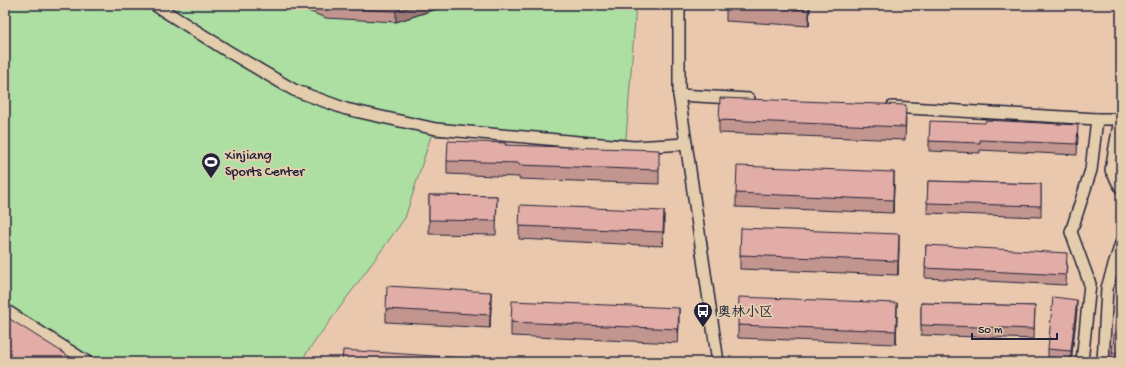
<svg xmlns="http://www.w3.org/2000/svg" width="1126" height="367" viewBox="0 0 1126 367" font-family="'Gochi Hand','LXGW WenKai TC',sans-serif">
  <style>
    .grass { fill: #acdfa1; stroke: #67806e }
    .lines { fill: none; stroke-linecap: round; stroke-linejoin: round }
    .minor-casing { stroke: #22223b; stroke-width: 14 }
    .minor { stroke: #e4cdad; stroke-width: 11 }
    .wall { fill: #c2958f; stroke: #22223b }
    .shaded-wall { fill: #9e7974; stroke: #22223b }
    .building { fill: #e2ada6; stroke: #22223b }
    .labels { text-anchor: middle; stroke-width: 4; stroke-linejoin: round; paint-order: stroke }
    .poi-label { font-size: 14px; fill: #22223b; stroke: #e4cdad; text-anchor: start }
  </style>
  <rect width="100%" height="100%" fill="#eac8ae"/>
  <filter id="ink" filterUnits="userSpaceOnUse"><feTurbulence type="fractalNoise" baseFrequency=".025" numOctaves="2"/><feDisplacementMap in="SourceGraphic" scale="8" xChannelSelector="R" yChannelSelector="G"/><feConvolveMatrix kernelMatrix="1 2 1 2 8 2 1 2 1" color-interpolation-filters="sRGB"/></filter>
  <g filter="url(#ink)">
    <path class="grass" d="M5 5H636L626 139 431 136 405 218 300 362H5Z"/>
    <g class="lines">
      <defs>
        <g id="minor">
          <path d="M155 5 226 50 294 90 346 109 436 129 634 147 686 144"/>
          <path d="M679 5V95L718 362"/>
          <path d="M679 95 749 99"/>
          <path d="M892 107 1097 119H1121"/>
          <path d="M1120 119 1111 170 1121 188"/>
          <path d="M5 310 87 362"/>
          <path d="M1082 362 1090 284 1071 232 1091 170 1097 119"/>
          <path d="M1103 362 1107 288 1121 243"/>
        </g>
      </defs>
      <use href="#minor" class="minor-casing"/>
      <use href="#minor" class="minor"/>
    </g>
    <g class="wall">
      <path d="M293 5H449L396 22 326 18Z"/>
      <path d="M726 5H810L809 26 726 21Z"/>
      <path d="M906 118 905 140 719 133V120Z"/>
      <path d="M1078 135 1077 155 980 150V153L929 151V141Z"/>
      <path d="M505 145 659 163V184L519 179V177L447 174V161Z"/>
      <path d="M928 181 1041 184V217L927 213Z"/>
      <path d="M894 186 893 213 736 207V193Z"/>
      <path d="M429 195 497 196 496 235 429 234Z"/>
      <path d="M664 225 663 246 519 239V226Z"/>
      <path d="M926 245 1067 263 1066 285 925 278Z"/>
      <path d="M899 247 898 275 740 269V255Z"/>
      <path d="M1121 302V362H1112V353Z"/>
      <path d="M921 303 1035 306 1034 339 921 335Z"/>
      <path d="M491 306 490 328 386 322V309Z"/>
      <path d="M1077 310 1071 362 1048 359V349Z"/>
      <path d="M897 317 896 344 738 338V325Z"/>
      <path d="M511 322H679L678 343 511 336Z"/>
    </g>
    <g class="shaded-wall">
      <path d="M417 5H449L396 22V11Z"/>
      <path d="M809 5H810L809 26Z"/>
      <path d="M894 172V186L893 213V200Z"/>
      <path d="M664 211V225L663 246V232Z"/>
      <path d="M899 234V247L898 275V261Z"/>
      <path d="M491 292V306L490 328V315Z"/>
      <path d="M1077 300V310L1071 362V351Z"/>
      <path d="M897 303V317L896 344V331Z"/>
      <path d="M679 308V322L678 343V329Z"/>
    </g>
    <g class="building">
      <path d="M318 5H417L396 11 326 8Z"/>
      <path d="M733 5H809V10Z"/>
      <path d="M720 98 906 105 905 127 719 120Z"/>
      <path d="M986 120 1078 125 1077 144 980 140V143L929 141 930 121 985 123Z"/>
      <path d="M448 141 506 143 505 145 659 150V170L519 165V163L447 161Z"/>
      <path d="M737 166 894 172 893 200 736 193Z"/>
      <path d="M928 181 1041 184V206L927 203Z"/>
      <path d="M429 195 497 196 496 221 429 220Z"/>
      <path d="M520 205 664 211 663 232 519 226Z"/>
      <path d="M741 228 899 234 898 261 740 255Z"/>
      <path d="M926 245 1067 253 1066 275 925 268Z"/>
      <path d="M387 286 491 292 490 315 386 309Z"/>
      <path d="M739 297 897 303 896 331 738 325Z"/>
      <path d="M1053 297 1077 300 1071 351 1048 349Z"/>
      <path d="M512 301 679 308 678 329 511 322Z"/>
      <path d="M1118 301 1121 302V362H1118V353H1112Z"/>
      <path d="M921 303 1035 306 1034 329 921 325Z"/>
      <path d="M5 316 78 362H5Z"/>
      <path d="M343 350 493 360 492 362H342Z"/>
    </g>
  </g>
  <defs>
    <symbol id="stadium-pin" viewBox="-11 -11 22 30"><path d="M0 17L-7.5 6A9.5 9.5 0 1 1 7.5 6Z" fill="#22223b" stroke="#e4cdad"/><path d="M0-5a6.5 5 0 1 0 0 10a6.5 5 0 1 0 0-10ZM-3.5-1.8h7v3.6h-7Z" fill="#fff"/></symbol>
    <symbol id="bus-pin" viewBox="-11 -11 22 30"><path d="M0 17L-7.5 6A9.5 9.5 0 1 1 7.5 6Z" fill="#22223b" stroke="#e4cdad"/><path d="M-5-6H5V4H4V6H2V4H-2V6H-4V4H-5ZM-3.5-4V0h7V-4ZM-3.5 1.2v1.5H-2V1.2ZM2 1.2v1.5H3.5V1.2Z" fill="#fff"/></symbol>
  </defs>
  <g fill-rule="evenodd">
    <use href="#stadium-pin" x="200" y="151" width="22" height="30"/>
    <use href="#bus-pin" x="692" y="300" width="22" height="30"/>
  </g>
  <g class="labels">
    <g class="poi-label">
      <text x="225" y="159">Xinjiang<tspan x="225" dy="16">Sports Center</tspan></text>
      <text x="717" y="316">奥林小区</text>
    </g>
  </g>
  <rect width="1126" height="367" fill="none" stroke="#e4cdad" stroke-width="20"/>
  <rect x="10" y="10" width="1106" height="347" fill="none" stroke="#22223b" stroke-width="1.5" filter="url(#ink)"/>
  <path d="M972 333v6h85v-6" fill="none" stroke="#22223b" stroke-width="2"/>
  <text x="978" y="333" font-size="12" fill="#22223b" stroke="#e4cdad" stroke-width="3" paint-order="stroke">50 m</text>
</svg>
